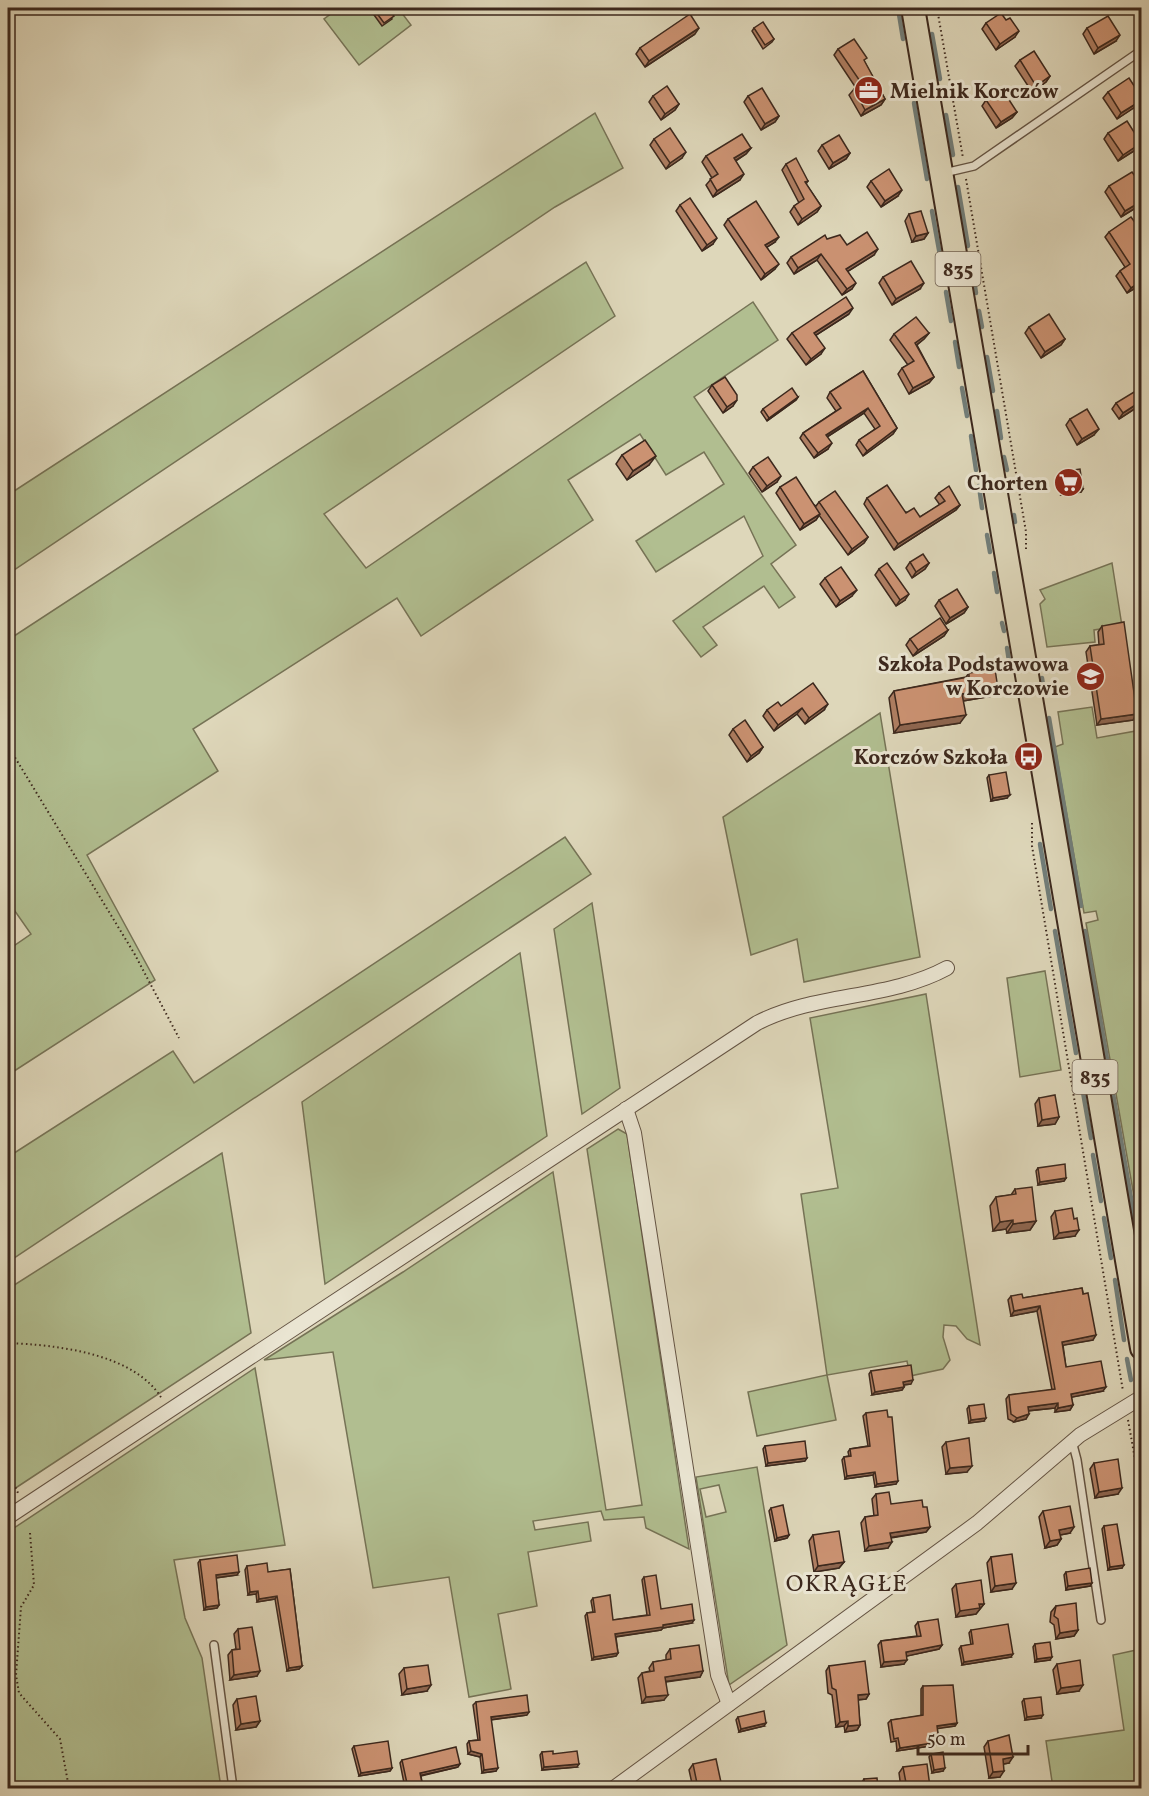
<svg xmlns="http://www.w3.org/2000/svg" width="1149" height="1796" viewBox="0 0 1149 1796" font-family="Vollkorn,serif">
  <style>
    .green { fill: #b1be90; stroke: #767356; stroke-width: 1.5; fill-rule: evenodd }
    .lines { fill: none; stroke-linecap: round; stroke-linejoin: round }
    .stream { stroke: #717e7a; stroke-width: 4.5 }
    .service-casing { stroke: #645444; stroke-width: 10 }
    .minor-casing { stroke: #645444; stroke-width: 16 }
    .primary-casing { stroke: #3c281d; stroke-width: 26 }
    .path { stroke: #3c281d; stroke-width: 2; stroke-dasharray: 1.5 3; stroke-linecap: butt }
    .service { stroke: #eae5d2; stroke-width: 7 }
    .minor { stroke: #eae5d2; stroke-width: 14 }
    .primary { stroke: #ded7ba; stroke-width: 22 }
    .wall { fill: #af7e62; stroke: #3c281d; stroke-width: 1.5 }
    .shaded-wall { fill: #8e6650; stroke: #3c281d; stroke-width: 1.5 }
    .building { fill: #cb9272; stroke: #3c281d; stroke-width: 1.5 }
    .labels { text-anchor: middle; stroke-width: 6; stroke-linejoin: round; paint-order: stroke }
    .shield { fill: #eae5d2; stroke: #706153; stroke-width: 1.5 }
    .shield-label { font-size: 20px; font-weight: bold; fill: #3c281d }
    .poi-label { font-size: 21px; font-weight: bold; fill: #3c281d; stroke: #eae5d2; text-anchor: end }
    .quarter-label { font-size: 24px; letter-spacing: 1.5px; fill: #3c281d; stroke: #eae5d2 }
  </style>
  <rect width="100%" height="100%" fill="#ded7ba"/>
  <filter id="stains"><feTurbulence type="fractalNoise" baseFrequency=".00333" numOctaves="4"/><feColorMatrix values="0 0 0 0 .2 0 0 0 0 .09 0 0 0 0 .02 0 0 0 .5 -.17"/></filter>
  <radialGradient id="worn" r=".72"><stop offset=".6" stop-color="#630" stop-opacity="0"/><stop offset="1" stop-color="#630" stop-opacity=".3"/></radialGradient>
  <g class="green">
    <path d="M339 8H398L411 25 359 65 324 19Z"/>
    <path d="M595 113 623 168 555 207 8 574V495Z"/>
    <path d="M586 262 615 316 324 514 366 568 753 302 778 340 694 397 796 545 771 564 795 597 779 608 764 586 703 627 717 645 701 657 673 621 763 556 744 516 656 572 636 541 724 484 704 452 666 475 640 434 568 480 593 520 421 636 397 598 193 729 218 771 87 855 155 980 8 1075V950L31 934 10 904 8 906V640Z"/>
    <path d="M1112 563 1122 626 1094 630 1095 642 1047 647 1040 604 1045 599 1040 590Z"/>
    <path d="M1092 707 1097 738 1136 731 1141 766 1142 1200 1135 1202 1086 923 1098 920 1096 911 1084 913 1055 747 1063 744 1058 712Z"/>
    <path d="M880 713 920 957 804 982 797 939 751 955 723 817Z"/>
    <path d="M565 837 591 874 8 1262V1157L173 1051 194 1083Z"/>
    <path d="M592 903 620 1088 582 1114 554 929Z"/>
    <path d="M520 953 547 1136 325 1284 302 1102Z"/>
    <path d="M1045 971 1061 1070 1020 1077 1007 978Z"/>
    <path d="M926 994 980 1345 967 1339 956 1326 944 1325 943 1337 950 1360 943 1369 910 1376 907 1361 827 1375 836 1420 757 1436 748 1392 827 1375 801 1194 838 1188 810 1018Z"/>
    <path d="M618 1129 627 1134 689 1549 646 1528 644 1517 604 1520 601 1511 533 1521 535 1530 588 1522 591 1541 528 1552 537 1606 498 1614 511 1689 469 1697 449 1577 373 1588 333 1352 264 1360 403 1272 553 1172 606 1510 642 1505 587 1149Z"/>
    <path d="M222 1153 251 1333 8 1493V1289Z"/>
    <path d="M255 1368 285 1545 174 1560 185 1618 202 1658 221 1788H8V1532Z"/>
    <path d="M757 1467 787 1645 729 1685 696 1477ZM719 1485 726 1512 706 1517 700 1489Z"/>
    <path d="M1141 1649V1788H1053L1046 1741 1124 1730 1113 1655Z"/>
  </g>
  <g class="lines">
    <g class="stream">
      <path d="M898 8 903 39"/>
      <path d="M928 8V9"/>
      <path d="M932 34 940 79"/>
      <path d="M914 103 927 179"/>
      <path d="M946 115 953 155"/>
      <path d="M958 187 968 246"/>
      <path d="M932 211 943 272"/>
      <path d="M972 266 976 293"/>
      <path d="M946 292 951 321"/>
      <path d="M979 311 982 327"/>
      <path d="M955 342 959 367"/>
      <path d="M987 357 993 391"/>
      <path d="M962 388 967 416"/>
      <path d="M997 411 1001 438"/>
      <path d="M971 436 976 470"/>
      <path d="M1004 457 1007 470"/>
      <path d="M979 486 982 508"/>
      <path d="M1014 515 1015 522"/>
      <path d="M987 535 990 552"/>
      <path d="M994 573 997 592"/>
      <path d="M1002 623 1004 631"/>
      <path d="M1007 648 1009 661"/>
      <path d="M1042 678 1044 692"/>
      <path d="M1049 718 1081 906"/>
      <path d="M1040 844 1051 909"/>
      <path d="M1055 931 1076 1053"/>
      <path d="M1085 931 1142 1262"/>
      <path d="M1080 1075 1091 1138"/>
      <path d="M1093 1155 1101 1201"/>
      <path d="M1104 1218 1111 1258"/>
      <path d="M1115 1280 1124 1340"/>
      <path d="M1127 1359 1131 1380"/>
      <path d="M1139 1431 1142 1446"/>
    </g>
    <defs>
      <g id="service">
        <path d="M944 173 974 166 1142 50"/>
        <path d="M1072 1441 1077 1460 1101 1620"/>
        <path d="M214 1645 233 1788"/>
      </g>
      <g id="minor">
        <path d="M626 1109 634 1133 718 1675 729 1704"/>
        <path d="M8 1517 757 1023C817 992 888 1000 947 968"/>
        <path d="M614 1788 977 1523 1080 1435 1142 1397"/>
      </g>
      <path id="primary" d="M913 8 1142 1348"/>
    </defs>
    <use href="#service" class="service-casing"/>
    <use href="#minor" class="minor-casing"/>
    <use href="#primary" class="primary-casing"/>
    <g class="path">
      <path d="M937 8 963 158"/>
      <path d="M966 179 1026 532V552"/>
      <path d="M8 746 134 953 179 1038"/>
      <path d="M1032 823V846L1123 1391"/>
      <path d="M8 1343C56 1345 135 1353 162 1399"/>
      <path d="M1128 1420 1142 1498"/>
      <path d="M8 1471 18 1493"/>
      <path d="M30 1533 34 1585 21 1607 16 1675 19 1693 60 1739 69 1788"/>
    </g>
    <use href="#service" class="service"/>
    <use href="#minor" class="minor"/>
    <use href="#primary" class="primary"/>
  </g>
  <g class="wall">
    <path d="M369 8H388L392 19 382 26Z"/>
    <path d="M1113 8H1122L1115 12Z"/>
    <path d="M1006 20 1015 37 996 50 982 29 986 23Z"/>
    <path d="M754 28 774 39 772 42 763 49 752 31Z"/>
    <path d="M1087 28 1116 41 1094 54 1083 34Z"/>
    <path d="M695 34 645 67 636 54 640 48Z"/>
    <path d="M838 49 864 61 885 99 881 105 861 116 849 95 854 89 856 88 834 55Z"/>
    <path d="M1020 60 1050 76 1046 82 1032 92 1015 66Z"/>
    <path d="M1108 92 1138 105 1117 119 1103 98Z"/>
    <path d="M653 96 679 104 675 110 661 120 649 102Z"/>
    <path d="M748 96 779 116 775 122 761 130 744 102Z"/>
    <path d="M986 100 1017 112 1012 118 996 128 982 106Z"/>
    <path d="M1108 133 1137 149 1118 161 1104 139Z"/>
    <path d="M654 139 682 158 666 169 650 145Z"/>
    <path d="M822 145 850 153 846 159 829 169 818 151Z"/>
    <path d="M751 148 746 154 736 161 740 180 713 197 706 185 712 178 702 162 706 156Z"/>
    <path d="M786 164 808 181 806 184 821 206 817 212 798 225 790 212 794 206 799 203 782 170Z"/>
    <path d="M871 181 898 196 881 207 867 187Z"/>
    <path d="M1109 186 1142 204 1121 217 1105 192Z"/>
    <path d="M680 205 713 244 702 251 676 211Z"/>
    <path d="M909 214 928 233 924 239 912 242 905 221Z"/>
    <path d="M728 219 775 242 767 247 775 269 761 280 724 225Z"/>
    <path d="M1109 232H1142V284L1127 293 1116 276 1120 271 1125 267 1105 237Z"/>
    <path d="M827 239 874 255 848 271 852 289 842 295 817 260 794 274 787 263 791 257Z"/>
    <path d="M883 277 920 289 892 305 879 283Z"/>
    <path d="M849 314 816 335 821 354 806 365 787 339 792 333Z"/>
    <path d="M1029 327 1065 339 1061 345 1041 358 1025 333Z"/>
    <path d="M929 333 924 339 917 345 934 377 929 383 909 394 898 374 902 368 908 365 890 340 894 334Z"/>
    <path d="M863 371 897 428 893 434 863 456 856 445 859 440 875 429 864 413 827 437 828 449 814 458 800 438 803 433 836 411 827 398 830 392Z"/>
    <path d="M712 385 733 406 723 413 708 391Z"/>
    <path d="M798 397 796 400 767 421 761 412 763 409Z"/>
    <path d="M1116 403 1136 408 1119 419 1112 409Z"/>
    <path d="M1070 419 1094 435 1077 445 1066 425Z"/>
    <path d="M622 455 649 465 627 480 616 464Z"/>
    <path d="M1142 466V476L1138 471Z"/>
    <path d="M753 467 777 482 762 492 749 473Z"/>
    <path d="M1060 472 1083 489 1081 492 1061 495 1058 475Z"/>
    <path d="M780 487 816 506 819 502 868 537 864 543 848 555 819 515 816 520 800 530 776 493Z"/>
    <path d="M939 493 960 505 956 510 894 550 864 504 867 498 920 517 940 505 935 498Z"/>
    <path d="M910 562 929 563 925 569 912 578 906 568Z"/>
    <path d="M879 569 905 600 896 606 875 575Z"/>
    <path d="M825 578 852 596 836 607 820 584Z"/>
    <path d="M939 600 968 607 964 613 946 624 935 606Z"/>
    <path d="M1102 626 1137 714 1133 720 1097 725 1086 652 1090 646 1099 645 1098 632Z"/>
    <path d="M948 630 944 636 913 656 906 645 910 639Z"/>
    <path d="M969 673 998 689 992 696 963 701 960 723 894 733 889 698 894 691 966 677Z"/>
    <path d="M781 706 824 710 805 724 797 714 774 731 763 716 767 710Z"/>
    <path d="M733 729 763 747 759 753 747 762 729 735Z"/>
    <path d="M989 775 1007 798 991 801 987 778Z"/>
    <path d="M1039 1098 1059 1117 1055 1124 1038 1126 1035 1104Z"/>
    <path d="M1038 1168 1066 1178 1064 1181 1038 1185 1036 1171Z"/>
    <path d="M1015 1189 1036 1221 1030 1230 1007 1233 1006 1229 993 1231 990 1206 996 1197 1011 1195Z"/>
    <path d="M1055 1211 1075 1236 1054 1239 1051 1217Z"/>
    <path d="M1082 1288 1093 1340 1063 1345 1066 1367 1103 1391 1071 1397 1073 1405 1070 1410 1055 1412V1408L1028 1411 1026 1419 1014 1422 1008 1419 1006 1399 1009 1395 1052 1390 1037 1311 1011 1316 1008 1300 1011 1296 1023 1298Z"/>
    <path d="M871 1371 911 1384 904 1385V1387L902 1390 872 1395 869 1374Z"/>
    <path d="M969 1406 984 1421 969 1423 967 1409Z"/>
    <path d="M866 1413 896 1484 875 1487 873 1475 845 1479 842 1460 844 1457 849 1456 848 1452 850 1449 868 1446 863 1416Z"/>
    <path d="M946 1442 967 1472 946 1474 942 1447Z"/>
    <path d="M765 1446 805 1461 766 1466 763 1449Z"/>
    <path d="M1094 1463 1118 1494 1095 1498 1090 1469Z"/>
    <path d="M876 1494 891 1504 923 1507 930 1527 926 1532 891 1538 888 1548 865 1551 861 1523 865 1517 874 1516 872 1499Z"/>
    <path d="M771 1508 789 1535 787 1538 775 1541 769 1511Z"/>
    <path d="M1043 1511 1070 1533 1060 1535 1061 1539 1057 1545 1045 1548 1039 1517Z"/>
    <path d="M1104 1526 1122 1568 1108 1570 1102 1529Z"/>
    <path d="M813 1535 844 1562 839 1568 814 1572 809 1541Z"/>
    <path d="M991 1557 1012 1589 991 1592 987 1563Z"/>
    <path d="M200 1560 237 1575 216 1578 219 1605 217 1608 204 1610 198 1563Z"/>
    <path d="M247 1566 268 1572 290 1569 302 1666 299 1669 287 1671 275 1599 257 1602 256 1594 248 1595 245 1570Z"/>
    <path d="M1066 1572 1090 1586 1066 1590 1064 1575Z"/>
    <path d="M644 1577 661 1609 692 1623 663 1628 661 1630 616 1637 618 1653 616 1656 592 1660 585 1616 587 1613 593 1612 591 1601 593 1598 613 1620 647 1615 642 1580Z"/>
    <path d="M956 1584 984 1604 976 1614 956 1617 952 1589Z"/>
    <path d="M1056 1606 1078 1630 1074 1636 1056 1639 1054 1625 1050 1622 1051 1612Z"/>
    <path d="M918 1622 942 1645 939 1649 906 1656 904 1664 881 1667 878 1645 881 1641 917 1636 915 1626Z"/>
    <path d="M238 1629 257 1676 230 1680 228 1655 232 1650 236 1649 234 1634Z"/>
    <path d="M971 1630 1011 1657 962 1665 959 1649 961 1646 971 1645 969 1633Z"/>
    <path d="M1035 1644 1050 1660 1035 1662 1033 1647Z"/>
    <path d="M670 1649 703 1671 700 1677 666 1682 664 1700 642 1703 638 1678 642 1673 650 1671 649 1668 653 1662 666 1660V1655Z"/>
    <path d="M1057 1664 1079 1691 1057 1694 1053 1670Z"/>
    <path d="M829 1666 869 1694 866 1699 858 1700 860 1725 857 1730 845 1732 844 1726 836 1727 832 1695 828 1693 826 1671Z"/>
    <path d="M404 1668 427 1691 402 1695 399 1674Z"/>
    <path d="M923 1686 957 1723 955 1726 937 1728 939 1742 937 1745 897 1751 896 1741 891 1742 888 1723 891 1720 921 1716V1689Z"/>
    <path d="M237 1699 260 1721 256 1727 236 1730 233 1705Z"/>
    <path d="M1024 1699 1041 1718 1025 1720 1022 1702Z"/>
    <path d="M476 1702 527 1715 491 1720 496 1771 482 1773 480 1757 468 1754 467 1744 469 1741 478 1740 473 1705Z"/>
    <path d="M738 1717 764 1726 739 1732 736 1720Z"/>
    <path d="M988 1741 1009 1763 1003 1764 1000 1777 989 1778 984 1747Z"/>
    <path d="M354 1746 392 1768 390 1771 359 1776 352 1749Z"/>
    <path d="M542 1752 553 1754 577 1767 542 1770 540 1755Z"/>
    <path d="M931 1754 943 1771 932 1773 929 1757Z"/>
    <path d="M402 1760 458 1767 421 1776 423 1788H405L400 1763Z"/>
    <path d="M693 1764 721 1788H693L689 1770Z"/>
    <path d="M903 1767 930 1787 929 1788H901L899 1773Z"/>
    <path d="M864 1779 878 1788H863L862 1782Z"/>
  </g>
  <g class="shaded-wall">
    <path d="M699 28 695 34 645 67 649 61Z"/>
    <path d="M1019 31 1015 37 996 50 1000 44Z"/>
    <path d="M1120 35 1116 41 1094 54 1098 48Z"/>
    <path d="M1050 76 1046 82 1032 92 1036 86Z"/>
    <path d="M885 99 881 105 861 116 865 110Z"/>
    <path d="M1142 100 1138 105 1117 119 1121 113Z"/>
    <path d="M679 104 675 110 661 120 665 114Z"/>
    <path d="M1017 112 1012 118 996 128 1001 122Z"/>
    <path d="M779 116 775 122 761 130 765 124Z"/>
    <path d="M1141 143 1137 149 1118 161 1123 155Z"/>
    <path d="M751 148 746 154 730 164 734 158Z"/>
    <path d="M686 152 682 158 666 169 670 163Z"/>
    <path d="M850 153 846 159 829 169 833 163Z"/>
    <path d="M744 174 740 180 713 197 717 191Z"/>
    <path d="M902 190 898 196 881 207 885 201Z"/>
    <path d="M1142 201V204L1121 217 1125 211Z"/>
    <path d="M821 206 817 212 798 225 802 219Z"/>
    <path d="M928 233 924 239 912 242 916 236Z"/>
    <path d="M779 237 775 242 761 251 765 245Z"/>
    <path d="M717 238 713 244 702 251 707 245Z"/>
    <path d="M878 249 874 255 842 275 846 269Z"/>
    <path d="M821 254 817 260 794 274 798 268Z"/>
    <path d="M779 264 775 269 761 280 765 274Z"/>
    <path d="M1142 281V284L1127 293 1131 288Z"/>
    <path d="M856 283 852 289 842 295 847 289Z"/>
    <path d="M924 283 920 289 892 305 896 299Z"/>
    <path d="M853 308 849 314 810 339 814 333Z"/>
    <path d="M929 333 924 339 911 349 915 343Z"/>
    <path d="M1065 339 1061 345 1041 358 1045 352Z"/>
    <path d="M825 348 821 354 806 365 811 359Z"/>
    <path d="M934 377 929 383 909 394 913 388Z"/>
    <path d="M798 397 796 400 767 421 769 418Z"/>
    <path d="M737 400 733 406 723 413 727 407Z"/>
    <path d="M1140 402 1136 408 1119 419 1123 413Z"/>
    <path d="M868 408 864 413 822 440 826 435Z"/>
    <path d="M897 428 893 434 863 456 867 451Z"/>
    <path d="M1099 429 1094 435 1077 445 1082 439Z"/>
    <path d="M832 443 828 449 814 458 818 453Z"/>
    <path d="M656 456 649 465 627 480 633 471Z"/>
    <path d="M781 476 777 482 762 492 767 486Z"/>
    <path d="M1083 489 1081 492 1061 495 1063 492Z"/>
    <path d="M960 505 956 510 894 550 898 544Z"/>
    <path d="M820 514 816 520 800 530 804 524Z"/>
    <path d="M868 537 864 543 848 555 852 549Z"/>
    <path d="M929 563 925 569 912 578 916 572Z"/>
    <path d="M857 590 852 596 836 607 840 601Z"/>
    <path d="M909 594 905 600 896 606 900 600Z"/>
    <path d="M968 607 964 613 946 624 950 618Z"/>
    <path d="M948 630 944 636 913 656 918 650Z"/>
    <path d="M998 689 992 696 957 702 962 694Z"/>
    <path d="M828 704 824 710 805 724 809 718Z"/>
    <path d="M802 708 797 714 774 731 778 725Z"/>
    <path d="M1137 714 1133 720 1097 725 1101 719Z"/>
    <path d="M966 715 960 723 894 733 900 725Z"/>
    <path d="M763 747 759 753 747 762 751 756Z"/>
    <path d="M1010 795 1007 798 991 801 993 798Z"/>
    <path d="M1059 1117 1055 1124 1038 1126 1042 1120Z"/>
    <path d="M1066 1178 1064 1181 1038 1185 1040 1182Z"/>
    <path d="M1013 1220 1006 1229 993 1231 1000 1222Z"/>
    <path d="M1036 1221 1030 1230 1007 1233 1013 1224Z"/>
    <path d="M1079 1230 1075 1236 1054 1239 1059 1233Z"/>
    <path d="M1040 1306 1037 1311 1011 1316 1014 1311Z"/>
    <path d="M1096 1335 1093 1340 1059 1346 1062 1342Z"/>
    <path d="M913 1380 911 1384 901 1385 903 1382Z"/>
    <path d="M904 1387 902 1390 872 1395 875 1392Z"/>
    <path d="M1106 1387 1103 1391 1068 1398 1071 1394Z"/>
    <path d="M1058 1403 1055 1408 1025 1411 1028 1407Z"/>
    <path d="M1073 1405 1070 1410 1055 1412 1058 1408Z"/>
    <path d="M1029 1414 1026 1419 1014 1422 1017 1418Z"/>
    <path d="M986 1418 984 1421 969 1423 971 1420Z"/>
    <path d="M807 1458 805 1461 766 1466 768 1463Z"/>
    <path d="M972 1466 967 1472 946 1474 950 1468Z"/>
    <path d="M875 1472 873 1475 845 1479 847 1476Z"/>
    <path d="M898 1481 896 1484 875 1487 877 1484Z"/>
    <path d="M1122 1488 1118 1494 1095 1498 1099 1492Z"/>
    <path d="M930 1527 926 1532 887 1538 890 1533Z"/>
    <path d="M1074 1527 1070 1533 1055 1536 1059 1530Z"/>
    <path d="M789 1535 787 1538 775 1541 777 1538Z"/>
    <path d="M1061 1539 1057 1545 1045 1548 1050 1541Z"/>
    <path d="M892 1542 888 1548 865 1551 869 1546Z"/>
    <path d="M844 1562 839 1568 814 1572 818 1566Z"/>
    <path d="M1124 1565 1122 1568 1108 1570 1110 1567Z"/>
    <path d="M239 1572 237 1575 214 1578 216 1575Z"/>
    <path d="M1016 1583 1012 1589 991 1592 995 1586Z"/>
    <path d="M1092 1583 1090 1586 1066 1590 1068 1586Z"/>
    <path d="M258 1591 256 1594 248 1595 250 1592Z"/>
    <path d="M277 1596 275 1599 257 1602 259 1599Z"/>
    <path d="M979 1604H984L976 1614 956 1617 960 1611Z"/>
    <path d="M219 1605 217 1608 204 1610 206 1607Z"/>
    <path d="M694 1620 692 1623 663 1628 661 1630 613 1637 615 1634 663 1625Z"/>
    <path d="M1078 1630 1074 1636 1056 1639 1060 1633Z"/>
    <path d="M942 1645 939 1649 903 1657 906 1652Z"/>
    <path d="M618 1653 616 1656 592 1660 594 1657Z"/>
    <path d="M1013 1654 1011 1657 962 1665 964 1662Z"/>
    <path d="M1052 1657 1050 1660 1035 1662 1037 1659Z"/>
    <path d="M907 1660 904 1664 881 1667 884 1662Z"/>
    <path d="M302 1666 299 1669 287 1671 289 1668Z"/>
    <path d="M260 1671 257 1676 230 1680 234 1675Z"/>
    <path d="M703 1671 700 1677 661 1682 665 1677Z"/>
    <path d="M431 1685 427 1691 402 1695 407 1689Z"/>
    <path d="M1083 1685 1079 1691 1057 1694 1061 1688Z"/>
    <path d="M869 1694 866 1699 854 1700 858 1695Z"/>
    <path d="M668 1695 664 1700 642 1703 646 1697Z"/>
    <path d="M529 1712 527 1715 488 1720 491 1717Z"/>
    <path d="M1043 1715 1041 1718 1025 1720 1027 1717Z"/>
    <path d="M260 1721 256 1727 236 1730 241 1724Z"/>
    <path d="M848 1721 844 1726 836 1727 840 1722Z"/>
    <path d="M766 1723 764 1726 739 1732 741 1729Z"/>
    <path d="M957 1723 955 1726 935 1729 937 1726Z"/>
    <path d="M860 1725 857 1730 845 1732 848 1726Z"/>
    <path d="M939 1742 937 1745 897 1751 900 1748Z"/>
    <path d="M471 1751 482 1754 480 1757 468 1754Z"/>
    <path d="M1013 1757 1009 1763 998 1765 1003 1759Z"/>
    <path d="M460 1764 458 1767 418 1776 420 1773Z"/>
    <path d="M579 1764 577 1767 542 1770 544 1767Z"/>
    <path d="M392 1768 390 1771 359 1776 361 1773Z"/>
    <path d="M498 1768 496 1771 482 1773 484 1770Z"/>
    <path d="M945 1768 943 1771 932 1773 934 1770Z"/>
    <path d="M1004 1771 1000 1777 989 1778 993 1772Z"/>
  </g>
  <g class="building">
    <path d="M373 8H388L394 16 384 23Z"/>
    <path d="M1001 13 1006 20 1010 18 1019 31 1000 44 986 23Z"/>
    <path d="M690 14 699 28 649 61 640 48Z"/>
    <path d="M1108 16 1120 35 1098 48 1087 28Z"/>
    <path d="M763 22 774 39 765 45 754 28Z"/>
    <path d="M854 39 867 58 864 60 885 99 865 110 854 89 862 84 838 49Z"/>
    <path d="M1034 51 1050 76 1036 86 1020 60Z"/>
    <path d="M1129 78 1142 98V100L1121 113 1108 92Z"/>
    <path d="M667 86 679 104 665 114 653 96Z"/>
    <path d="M762 88 779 116 765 124 748 96Z"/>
    <path d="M1002 89 1017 112 1001 122 986 100Z"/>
    <path d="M1127 121 1141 143 1123 155 1108 133Z"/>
    <path d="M670 128 686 152 670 163 654 139Z"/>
    <path d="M742 134 751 148 734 158 744 174 717 191 710 179 718 174 706 156Z"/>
    <path d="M839 135 850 153 833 163 822 145Z"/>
    <path d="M796 158 808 181 805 182 821 206 802 219 794 206 804 199 786 164Z"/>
    <path d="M889 169 902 190 885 201 871 181Z"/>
    <path d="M1132 172 1142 186V201L1125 211 1109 186Z"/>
    <path d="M690 198 717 238 707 245 680 205Z"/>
    <path d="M756 201 779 237 765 245 779 264 765 274 728 219Z"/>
    <path d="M921 211 928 233 916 236 909 214Z"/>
    <path d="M1131 217 1142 232V281L1131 288 1120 271 1130 264 1109 232Z"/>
    <path d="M867 232 878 249 846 269 856 283 847 289 821 254 798 268 791 257 825 235 827 239 840 235 847 245Z"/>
    <path d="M911 261 924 283 896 299 883 277Z"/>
    <path d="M846 297 853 308 814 333 825 348 811 359 792 333Z"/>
    <path d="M1049 314 1065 339 1045 352 1029 327Z"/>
    <path d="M916 317 929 333 915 343 934 377 913 388 902 368 914 361 894 334Z"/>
    <path d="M863 371 897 428 867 451 859 440 880 426 868 408 826 435 832 443 818 453 803 433 841 408 830 392Z"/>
    <path d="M725 377 737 395V400L727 407 712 385Z"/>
    <path d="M792 388 798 397 769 418 763 409Z"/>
    <path d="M1134 392 1140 402 1123 413 1116 403Z"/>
    <path d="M1087 409 1099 429 1082 439 1070 419Z"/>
    <path d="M645 440 656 456 633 471 622 455Z"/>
    <path d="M768 457 781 476 767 486 753 467Z"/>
    <path d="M1080 469 1083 489 1063 492 1060 472Z"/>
    <path d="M796 477 820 514 804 524 780 487Z"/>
    <path d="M887 485 906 513 914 508 920 517 945 501 939 493 949 486 960 505 898 544 867 498Z"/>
    <path d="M835 491 868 537 852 549 819 502Z"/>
    <path d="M923 554 929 563 916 572 910 562Z"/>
    <path d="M887 563 909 594 900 600 879 569Z"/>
    <path d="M841 567 857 590 840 601 825 578Z"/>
    <path d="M957 589 968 607 950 618 939 600Z"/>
    <path d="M940 618 948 630 918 650 910 639Z"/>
    <path d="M1124 622 1137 714 1101 719 1090 646 1104 644 1102 626Z"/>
    <path d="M995 669 998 689 962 694 966 715 900 725 894 691 969 677V673Z"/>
    <path d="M813 683 828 704 809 718 802 708 778 725 767 710 778 702 781 706Z"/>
    <path d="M745 720 763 747 751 756 733 729Z"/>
    <path d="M1006 772 1010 795 993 798 989 775Z"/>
    <path d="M1055 1095 1059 1117 1042 1120 1039 1098Z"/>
    <path d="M1065 1164 1066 1178 1040 1182 1038 1168Z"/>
    <path d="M1032 1187 1036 1221 1013 1224V1220L1000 1222 996 1197 1016 1194 1015 1189Z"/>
    <path d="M1072 1208 1074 1219 1077 1218 1079 1230 1059 1233 1055 1211Z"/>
    <path d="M1082 1288 1083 1294 1088 1293 1096 1335 1062 1342 1066 1367 1101 1361 1106 1387 1071 1394 1073 1405 1058 1408V1403L1028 1407 1029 1414 1017 1418 1011 1414 1009 1395 1055 1389 1040 1306 1014 1311 1011 1296 1022 1294 1023 1298Z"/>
    <path d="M911 1365 913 1380 903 1382 904 1387 875 1392 871 1371Z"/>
    <path d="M984 1404 986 1418 971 1420 969 1406Z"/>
    <path d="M887 1410 888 1417H892L898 1481 877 1484 875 1472 847 1476 844 1457 851 1456 850 1449 870 1446 866 1413Z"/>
    <path d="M969 1438 972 1466 950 1468 946 1442Z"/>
    <path d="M805 1441 807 1458 768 1463 765 1446Z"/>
    <path d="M1118 1459 1122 1488 1099 1492 1094 1463Z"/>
    <path d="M889 1492 891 1504 922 1500 923 1507H927L930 1527 890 1533 892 1542 869 1546 865 1517 878 1515 876 1494Z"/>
    <path d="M783 1505 789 1535 777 1538 771 1508Z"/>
    <path d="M1070 1506 1074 1527 1059 1530 1061 1539 1050 1541 1043 1511Z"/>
    <path d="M1117 1524 1124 1565 1110 1567 1104 1526Z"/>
    <path d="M839 1531 844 1562 818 1566 813 1535Z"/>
    <path d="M1012 1554 1016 1583 995 1586 991 1557Z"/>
    <path d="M237 1555 239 1572 216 1575 219 1605 206 1607 200 1560Z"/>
    <path d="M267 1563 268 1572 290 1569 302 1666 289 1668 277 1596 259 1599 258 1591 250 1592 247 1566Z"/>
    <path d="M1090 1568 1092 1583 1068 1586 1066 1572Z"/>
    <path d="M656 1575 661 1609 692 1604 694 1620 663 1625V1627L615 1634 618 1653 594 1657 587 1613 595 1612 593 1598 610 1595 613 1620 650 1615 644 1577Z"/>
    <path d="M981 1580 984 1604H979L980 1608 960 1611 956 1584Z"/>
    <path d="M1076 1603 1078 1630 1060 1633 1058 1619 1054 1616 1056 1606Z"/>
    <path d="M938 1619 942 1645 906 1652 907 1660 884 1662 881 1641 921 1636 918 1622Z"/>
    <path d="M1008 1624 1013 1654 964 1662 961 1646 973 1644 971 1630Z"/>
    <path d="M252 1627 260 1671 234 1675 232 1650 240 1649 238 1629Z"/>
    <path d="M1050 1642 1052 1657 1037 1659 1035 1644Z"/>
    <path d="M699 1645 703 1671 665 1677 668 1695 646 1697 642 1673 654 1671 653 1662 671 1659 670 1649Z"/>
    <path d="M1080 1660 1083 1685 1061 1688 1057 1664Z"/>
    <path d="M865 1661 869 1694 858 1695 860 1725 848 1726V1721L840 1722 836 1690 832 1688 829 1666Z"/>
    <path d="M428 1665 431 1685 407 1689 404 1668Z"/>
    <path d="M953 1685 957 1723 937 1726 939 1742 900 1748 898 1738 894 1739 891 1720 923 1715V1686Z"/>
    <path d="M527 1695 529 1712 491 1717 498 1768 484 1770 482 1754 471 1751 469 1741 480 1740 476 1702Z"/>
    <path d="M256 1696 260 1721 241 1724 237 1699Z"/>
    <path d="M1041 1697 1043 1715 1027 1717 1024 1699Z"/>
    <path d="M764 1711 766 1723 741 1729 738 1717Z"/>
    <path d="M1009 1735 1013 1757 1003 1759 1004 1771 993 1772 988 1741Z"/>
    <path d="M388 1741 392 1768 361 1773 354 1746Z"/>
    <path d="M456 1747 460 1764 420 1773 423 1788H408L402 1760Z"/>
    <path d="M553 1751V1754L577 1751 579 1764 544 1767 542 1752Z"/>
    <path d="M943 1752 945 1768 934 1770 931 1754Z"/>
    <path d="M716 1759 722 1787 715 1788H698L693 1764Z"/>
    <path d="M927 1764 930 1787 917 1788H907L903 1767Z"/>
    <path d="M877 1778 878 1788H865L864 1779Z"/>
    <path d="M860 1783 861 1788H834V1787Z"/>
    <path d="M345 1786V1788H333Z"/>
  </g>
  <defs>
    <symbol id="office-disc" viewBox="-11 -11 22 22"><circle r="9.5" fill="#8f2418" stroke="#eae5d2"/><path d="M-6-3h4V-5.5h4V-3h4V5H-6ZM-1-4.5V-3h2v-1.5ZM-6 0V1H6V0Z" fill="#fff"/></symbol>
    <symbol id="supermarket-disc" viewBox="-11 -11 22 22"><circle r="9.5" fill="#8f2418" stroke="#eae5d2"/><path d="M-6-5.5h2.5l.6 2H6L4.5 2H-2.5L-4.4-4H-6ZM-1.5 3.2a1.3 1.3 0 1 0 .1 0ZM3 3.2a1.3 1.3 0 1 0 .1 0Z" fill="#fff"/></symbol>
    <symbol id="school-disc" viewBox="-11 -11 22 22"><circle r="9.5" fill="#8f2418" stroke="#eae5d2"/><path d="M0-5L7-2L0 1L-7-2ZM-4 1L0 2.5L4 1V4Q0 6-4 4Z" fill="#fff"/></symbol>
    <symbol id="bus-disc" viewBox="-11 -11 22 22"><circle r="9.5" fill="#8f2418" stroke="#eae5d2"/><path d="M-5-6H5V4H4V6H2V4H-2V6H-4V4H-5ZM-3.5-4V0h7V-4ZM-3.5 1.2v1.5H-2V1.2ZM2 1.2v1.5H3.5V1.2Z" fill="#fff"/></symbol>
  </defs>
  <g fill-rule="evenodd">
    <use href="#office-disc" x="852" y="74" width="33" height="33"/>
    <use href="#supermarket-disc" x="1052" y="466" width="33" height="33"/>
    <use href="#school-disc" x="1074" y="660" width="33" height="33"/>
    <use href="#bus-disc" x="1012" y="740" width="33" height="33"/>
  </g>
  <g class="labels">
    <g class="shield">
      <rect x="935.5" y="252" width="45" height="34" rx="4.5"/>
      <rect x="1072.5" y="1060" width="45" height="34" rx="4.5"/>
    </g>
    <g class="shield-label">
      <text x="958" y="276">835</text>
      <text x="1095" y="1084">835</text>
    </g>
    <g class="poi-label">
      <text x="890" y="98" text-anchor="start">Mielnik Korczów</text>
      <text x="1048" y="490">Chorten</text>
      <text x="1069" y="671">Szkoła Podstawowa<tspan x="1069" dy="24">w Korczowie</tspan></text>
      <text x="1008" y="764">Korczów Szkoła</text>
    </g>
    <g class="quarter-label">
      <text x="847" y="1591">OKRĄGŁE</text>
    </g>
  </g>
  <rect width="1149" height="1796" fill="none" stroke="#ded7ba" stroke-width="30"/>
  <rect x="9" y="9" width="1131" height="1778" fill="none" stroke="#3c281d" stroke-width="3"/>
  <rect x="15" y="15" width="1119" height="1766" fill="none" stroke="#3c281d" stroke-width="1.5"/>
  <path d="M918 1745v9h110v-9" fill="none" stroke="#3c281d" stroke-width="3"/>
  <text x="927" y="1745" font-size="18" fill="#3c281d" stroke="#eae5d2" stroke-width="4.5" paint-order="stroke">50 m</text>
  <rect width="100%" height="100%" filter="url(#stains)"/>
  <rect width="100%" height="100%" fill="url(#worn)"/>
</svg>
